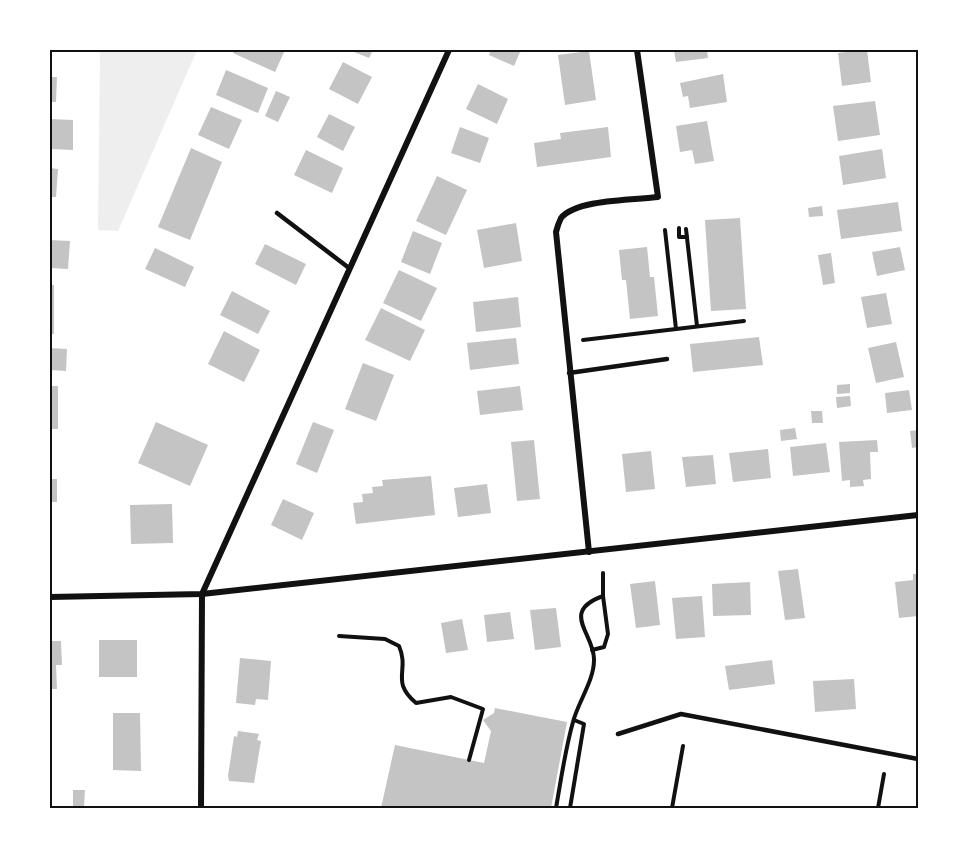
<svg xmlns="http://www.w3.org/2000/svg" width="968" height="858" viewBox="0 0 968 858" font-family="Helvetica,sans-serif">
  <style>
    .green { fill: #eee }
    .building { fill: #c4c4c4 }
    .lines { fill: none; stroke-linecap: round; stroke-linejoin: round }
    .path { stroke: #111; stroke-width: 4 }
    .service { stroke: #111; stroke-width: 4.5 }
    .minor { stroke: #111; stroke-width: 6 }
    .neatline { fill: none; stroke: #111; stroke-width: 2 }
  </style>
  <rect width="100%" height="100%" fill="#fff"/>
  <path class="green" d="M100 50H197L118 231 98 230Z"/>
  <g class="building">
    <path d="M235 50H285L275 72 233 53Z"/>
    <path d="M349 50H373L369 58Z"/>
    <path d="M491 50H521L514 66 489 55Z"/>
    <path d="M674 50H707L708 58 676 62Z"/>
    <path d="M864 50H867L871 82 842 86 838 53Z"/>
    <path d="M589 51 596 100 565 105 558 55Z"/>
    <path d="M343 62 372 77 358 104 329 89Z"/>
    <path d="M226 70 268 88 258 113 216 95Z"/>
    <path d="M723 74 727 102 690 108 688 96 683 97 680 83Z"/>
    <path d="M50 77H57L56 102H50Z"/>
    <path d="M478 84 508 99 497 124 466 109Z"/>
    <path d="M276 91 290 97 278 122 265 116Z"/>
    <path d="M875 101 880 135 838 141 833 106Z"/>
    <path d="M211 107 242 120 229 149 198 135Z"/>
    <path d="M329 114 355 127 343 151 317 137Z"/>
    <path d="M50 119 73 120V150L50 149Z"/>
    <path d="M707 121 714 161 695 164 692 150 680 152 676 126Z"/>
    <path d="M460 127 489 138 480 163 451 153Z"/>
    <path d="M608 127 611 157 537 167 534 143 561 139 560 133Z"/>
    <path d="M191 148 222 162 190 240 158 227Z"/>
    <path d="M882 149 886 178 843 185 839 156Z"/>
    <path d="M306 150 343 168 332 193 294 175Z"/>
    <path d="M50 168 58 169 56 197H50Z"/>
    <path d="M437 176 467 190 446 235 416 221Z"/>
    <path d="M898 202 902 231 841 239 837 210Z"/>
    <path d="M822 206 823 216 809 217 808 208Z"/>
    <path d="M740 218 746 309 711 311 705 220Z"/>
    <path d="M516 223 522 261 484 268 477 230Z"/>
    <path d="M413 231 442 243 430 274 401 262Z"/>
    <path d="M50 240 70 241 68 269 50 268Z"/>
    <path d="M265 244 306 264 296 285 255 264Z"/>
    <path d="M647 247 650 277H654L658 316 630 319 626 280H622L619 250Z"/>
    <path d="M900 247 905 270 877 276 872 252Z"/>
    <path d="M155 248 194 267 185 287 145 269Z"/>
    <path d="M831 253 835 283 823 285 818 255Z"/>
    <path d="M399 270 437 288 421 321 383 303Z"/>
    <rect x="50" y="285" width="4" height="49"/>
    <path d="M232 291 270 311 258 334 220 315Z"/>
    <path d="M886 293 892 324 867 328 861 297Z"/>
    <path d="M518 297 521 327 476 332 473 302Z"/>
    <path d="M381 308 425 330 410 361 365 340Z"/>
    <path d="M224 331 260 350 244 382 208 364Z"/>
    <path d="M759 337 763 365 693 372 690 344Z"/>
    <path d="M516 338 519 364 470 370 467 343Z"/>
    <path d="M896 342 904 377 876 383 868 348Z"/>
    <path d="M50 348 67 349 66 371 50 370Z"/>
    <path d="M363 363 394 375 376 421 345 409Z"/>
    <path d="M850 384V393L837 394V385Z"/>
    <rect x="50" y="386" width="8" height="43"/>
    <path d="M520 386 523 410 480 415 477 391Z"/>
    <path d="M909 390 912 410 887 413 885 393Z"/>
    <path d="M850 396 851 406 837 408 836 397Z"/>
    <path d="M811 411H822L823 423H812Z"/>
    <path d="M156 422 208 445 190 486 138 463Z"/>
    <path d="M313 422 334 430 317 473 296 464Z"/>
    <path d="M795 428 797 439 781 441 780 430Z"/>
    <path d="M918 430V447L912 448 910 431Z"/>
    <path d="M534 440 540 499 517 501 511 442Z"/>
    <path d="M877 440 878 452H870L871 479 863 480 864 486 850 487V480L842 481 839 442Z"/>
    <path d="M826 443 830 472 793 476 790 447Z"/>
    <path d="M768 449 771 478 733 482 729 453Z"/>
    <path d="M651 451 655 489 626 492 622 454Z"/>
    <path d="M713 455 716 484 686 487 682 457Z"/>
    <path d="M431 476 435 515 356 524 353 503 363 502 362 494 373 493 372 487 383 486 382 480Z"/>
    <rect x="50" y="479" width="7" height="23"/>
    <path d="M487 484 491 513 458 517 454 488Z"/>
    <path d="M283 499 314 513 302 540 271 525Z"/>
    <path d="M172 504 173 543 131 544 130 505Z"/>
    <path d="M798 569 805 618 785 620 778 571Z"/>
    <path d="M913 574H918V616L899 618 895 582 913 580Z"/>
    <path d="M655 581 660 625 636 628 630 584Z"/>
    <path d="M750 582 751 615 713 616 712 584Z"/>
    <path d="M702 596 705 637 676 639 672 598Z"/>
    <path d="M556 608 561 647 535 650 530 610Z"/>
    <path d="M510 612 514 639 487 642 484 615Z"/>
    <path d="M462 619 468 650 446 653 441 623Z"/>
    <rect x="99" y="640" width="38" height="37"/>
    <path d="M50 641H61L62 665H56L57 689H50Z"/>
    <path d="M240 658 271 661 268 700 256 699 255 705 236 703Z"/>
    <path d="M772 660 775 684 729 690 725 666Z"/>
    <path d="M854 679 856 709 815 712 813 681Z"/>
    <path d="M495 708 567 722 551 808H381L395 745 484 763 491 731 483 720 494 713Z"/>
    <path d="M113 713H140L141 771 113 770Z"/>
    <path d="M238 731 259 734 257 740 261 741 254 783 229 781 228 776 234 736 237 737Z"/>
    <path d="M73 790H85L84 808H73Z"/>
  </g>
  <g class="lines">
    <g class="path">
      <path d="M679 228V237H687"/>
      <path d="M686 229 697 326"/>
      <path d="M665 230 676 329"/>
      <path d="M583 340 744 321"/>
      <path d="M339 636 385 639 399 646C410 671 390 681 416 703L451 697 483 709 469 760"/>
      <path d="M592 650 604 647 608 634 603 596"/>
      <path d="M556 808C561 780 565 750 573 722 578 702 594 681 594 660 595 634 559 612 603 596V573"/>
      <path d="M570 808 584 724 574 720"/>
      <path d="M672 808 683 746"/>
      <path d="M878 808 884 774"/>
    </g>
    <g class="service">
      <path d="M277 213 349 268"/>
      <path d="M569 373 667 359"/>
      <path d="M618 734 681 714 918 759"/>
    </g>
    <g class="minor">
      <path d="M589 552 556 232C557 228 559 222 561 218 576 199 635 200 658 197L637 50"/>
      <path d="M50 597 202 594 918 515"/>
      <path d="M201 808 202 594 449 50"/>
    </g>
  </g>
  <rect width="968" height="858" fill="none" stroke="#ffffff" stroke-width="102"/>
  <rect x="51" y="51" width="866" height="756" class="neatline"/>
</svg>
